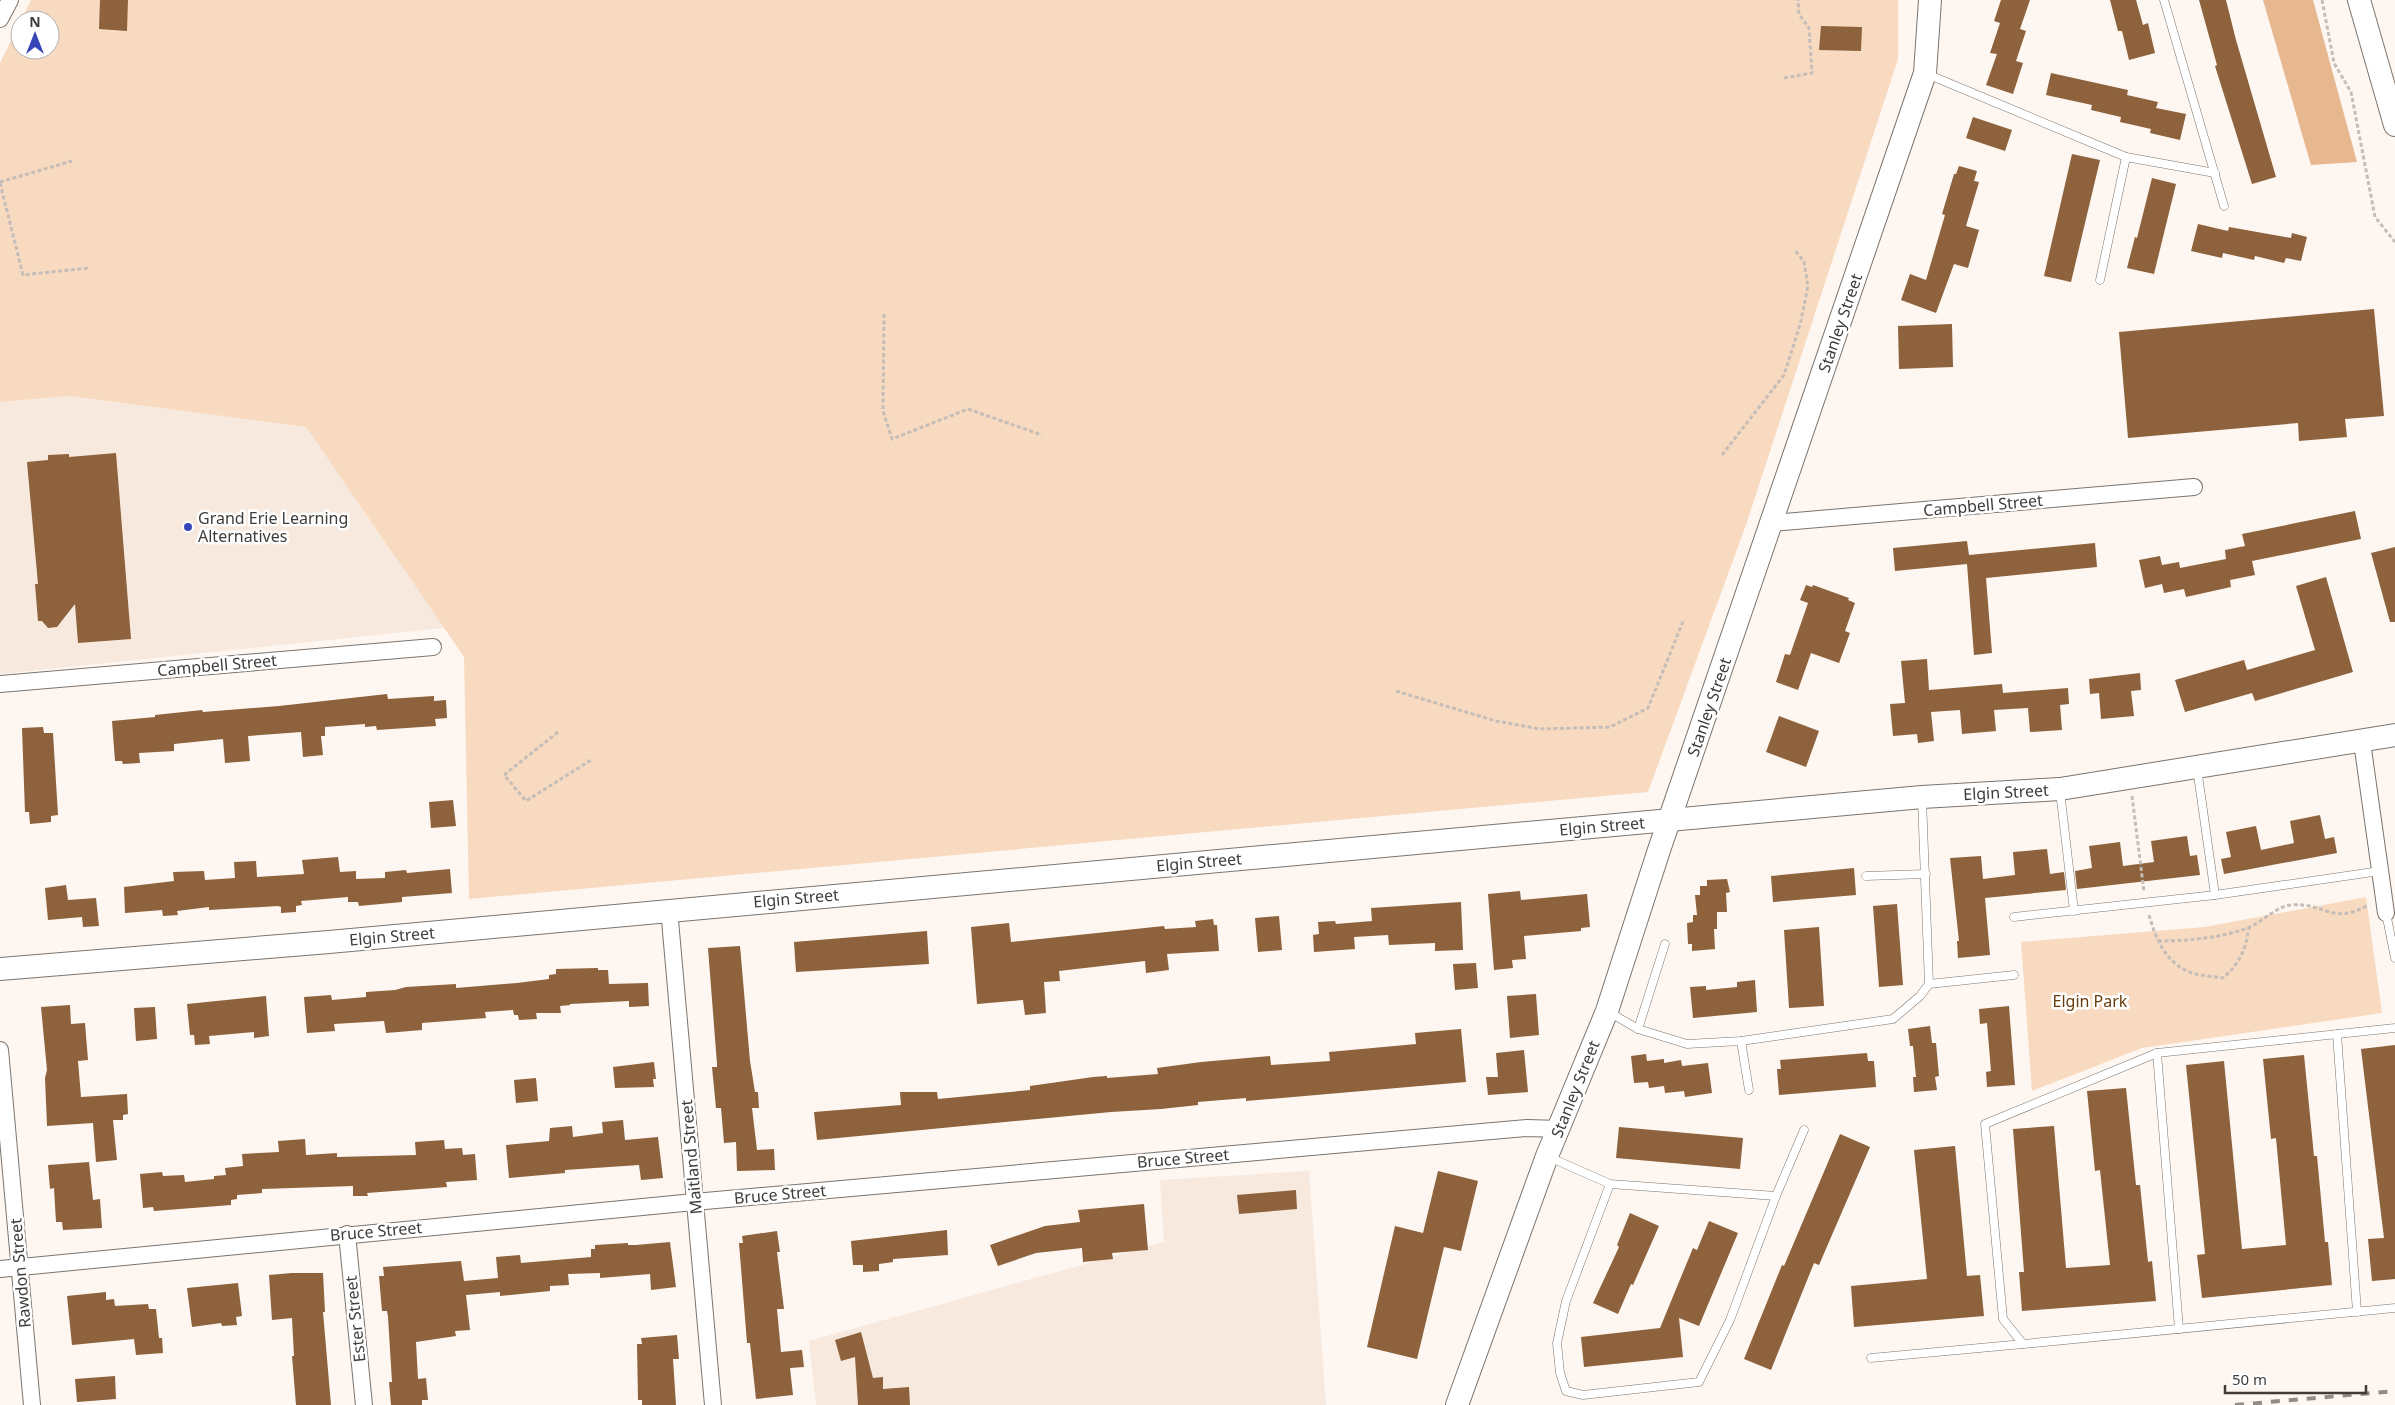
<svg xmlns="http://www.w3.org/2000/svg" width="2395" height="1405" viewBox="0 0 2395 1405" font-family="'Noto Sans',sans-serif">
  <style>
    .built { fill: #f7e9de }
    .green { fill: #f8dac1 }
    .forest { fill: #e7b78f }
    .building { fill: #8d623c }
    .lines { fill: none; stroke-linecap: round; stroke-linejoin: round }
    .lane-casing { stroke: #7b746e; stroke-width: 9 }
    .street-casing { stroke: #7b746e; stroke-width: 18 }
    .secondary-casing { stroke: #7b746e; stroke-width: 24 }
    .path { stroke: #c4bdb8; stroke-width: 3; stroke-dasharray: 4 2.5; stroke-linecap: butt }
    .lane { stroke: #fff; stroke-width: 8 }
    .street { stroke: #fff; stroke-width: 16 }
    .secondary { stroke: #fff; stroke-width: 22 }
    .rail { stroke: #918c88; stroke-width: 4; stroke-dasharray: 9 9; stroke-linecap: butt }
    .poi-dot { fill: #3645b7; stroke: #fff; stroke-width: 2 }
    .labels { text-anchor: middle; stroke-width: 5; stroke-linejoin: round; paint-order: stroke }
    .street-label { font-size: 16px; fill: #3f3c3a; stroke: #fff }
    .poi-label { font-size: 16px; fill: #3f3c3a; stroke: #fff; text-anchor: start }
    .park-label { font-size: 16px; fill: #693c0d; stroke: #fff }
  </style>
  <rect width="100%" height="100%" fill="#fef6f0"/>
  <g class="built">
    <path d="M69 396 306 427 444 628 0 674V402Z"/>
    <path d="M1309 1171 1326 1405H816L809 1341 1164 1242 1160 1180Z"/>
  </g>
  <g class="green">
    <path d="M31 0H1898V59L1746 525 1648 792 469 899 464 657 306 427 69 396 0 402V63L20 22V50H50V20H21Z"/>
    <path d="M2366 897 2382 1013 2142 1048 2032 1091 2021 942 2205 927Z"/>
  </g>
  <path class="forest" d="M2263 0H2313L2357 162 2311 165Z"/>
  <g class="building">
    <path d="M100 0H128L127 31 99 29Z"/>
    <path d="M2001 0H2030L2020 29 2026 31 2016 61 2023 63 2013 94 1986 85 1997 54 1990 53 2000 23 1994 21Z"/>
    <path d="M2110 0H2136L2143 25 2148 23 2155 53 2129 60 2122 31H2118Z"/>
    <path d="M2199 0H2226L2236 40 2276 177 2252 184 2215 66 2217 65Z"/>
    <path d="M1821 26 1862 27 1861 51 1819 50Z"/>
    <path d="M2051 73 2128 90 2127 95 2158 102 2156 108 2186 114 2180 140 2150 133 2151 129 2120 122 2121 117 2091 110 2092 105 2046 95Z"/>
    <path d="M1973 117 2012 130 2005 151 1966 138Z"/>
    <path d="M2072 154 2100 160 2071 282 2044 276Z"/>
    <path d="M1959 166 1977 171 1974 181 1979 182 1966 226 1979 230 1968 268 1954 264 1936 313 1901 300 1910 274 1926 280 1945 215 1942 214 1954 174H1956Z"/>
    <path d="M2152 178 2176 184 2154 274 2127 268 2135 237 2137 238Z"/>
    <path d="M2198 224 2228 231 2229 227 2291 238 2292 233 2307 237 2301 261 2286 258 2284 263 2255 256 2254 260 2223 253 2222 258 2191 251Z"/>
    <path d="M2374 309 2384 416 2345 419 2347 437 2299 441 2298 423 2128 438 2119 332Z"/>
    <path d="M1952 324 1953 367 1899 369 1898 326Z"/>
    <path d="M116 453 131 639 78 643 75 604 57 627 48 628 42 621H38L35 584H38L27 462 48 460V455L69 454V457Z"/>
    <path d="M2355 511 2361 539 2252 561 2255 575 2230 580 2231 587 2186 597 2184 589 2164 593 2162 584 2145 588 2139 560 2160 556 2162 565 2179 562 2180 568 2226 559 2225 550 2245 546 2242 534Z"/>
    <path d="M1967 541 1969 555 2095 543 2097 567 1986 578 1992 653 1974 655 1967 564 1895 571 1893 548Z"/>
    <path d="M2395 547V622H2390L2371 553Z"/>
    <path d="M2326 577 2353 672 2255 701 2252 693 2185 712 2175 680 2244 660 2247 670 2315 650 2296 586Z"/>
    <path d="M1806 585 1812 587 1813 585 1849 598 1848 600 1855 603 1845 631 1850 633 1839 663 1811 653 1798 690 1776 682 1785 654 1790 655 1808 603 1800 600Z"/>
    <path d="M1927 659 1929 690 2002 684 2003 693 2068 688 2069 704 2060 705 2062 730 2030 732 2028 708 1994 710 1996 731 1962 734 1960 710 1931 712 1934 741 1918 743 1917 734 1893 736 1890 704 1905 703 1901 661Z"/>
    <path d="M2140 673 2141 690 2131 691 2134 716 2101 719 2099 693 2090 694 2089 679Z"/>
    <path d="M387 694 388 699 434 696V701L446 700 447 718 435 719 436 726 377 730 376 726 365 727V724L325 727V736H321L323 755 303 757 301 732 248 736 250 761 225 763 223 739 174 744V751L139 753 140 763 123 764 122 761H115L112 721 155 717V715L202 710 203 712 279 706Z"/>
    <path d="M1779 716 1819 731 1806 767 1766 752Z"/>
    <path d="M43 727 44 733H53L58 815 51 816V822L30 824 29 812H25L22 728Z"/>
    <path d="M453 800 456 826 431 828 429 802Z"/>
    <path d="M2320 815 2325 839 2334 837 2337 853 2224 874 2221 859 2231 857 2226 832 2256 826 2261 850 2294 843 2290 821Z"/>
    <path d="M2187 836 2190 856 2197 855 2200 875 2077 889 2075 871 2092 868 2089 846 2120 842 2123 866 2154 862 2151 841Z"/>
    <path d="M2047 849 2050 874 2064 872 2066 890 1985 898 1990 955 1958 958 1957 941H1959L1950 858 1981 856 1983 879 2015 875 2013 852Z"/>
    <path d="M338 857 340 872 356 871V879L385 878V872L406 870 407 873 450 869 452 893 402 897V902L359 906 358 902H348V897L301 901 302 905 296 906V912L281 913V907L278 906 209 910V907L177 911 178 915 163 916 162 910 125 913 124 887 174 881 173 872 204 871 205 880 235 878 234 862 256 861 257 877 304 874 302 860Z"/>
    <path d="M1854 868 1856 895 1773 902 1771 876Z"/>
    <path d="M1727 879 1730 892 1726 893 1727 912H1717V929H1714L1715 949 1692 951V944H1688L1687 923 1693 922V915H1697L1695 895H1700V886H1707V880Z"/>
    <path d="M66 885 68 900 96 898 99 926 83 927 82 917 48 920 45 888Z"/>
    <path d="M1520 891 1521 900 1587 894 1590 927 1581 928V931L1524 936 1526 959 1512 960 1513 968 1494 970 1488 894Z"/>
    <path d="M1461 902 1463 950 1435 951V943L1389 945 1388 935 1354 937 1355 949 1314 952 1313 935 1319 934 1318 922 1335 921 1336 924 1372 921 1371 908Z"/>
    <path d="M1897 904 1903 985 1879 987 1873 906Z"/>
    <path d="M1279 916 1282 950 1258 952 1255 918Z"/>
    <path d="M1213 919 1214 925H1217L1219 951 1167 954 1169 970 1146 973 1145 961 1059 971 1060 981 1044 982 1046 1013 1025 1015 1023 1000 977 1004 971 927 1009 923 1011 942 1164 926 1165 929 1196 927 1195 921Z"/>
    <path d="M1819 927 1824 1006 1789 1008 1784 930Z"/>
    <path d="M927 931 929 964 796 972 794 942Z"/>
    <path d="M740 946 750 1061 755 1092H758L759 1108H752L757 1150 774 1149 775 1170 737 1171 736 1142 724 1143 721 1108H716L712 1067H717V1064L708 948Z"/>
    <path d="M1476 963 1478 988 1455 990 1453 964Z"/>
    <path d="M598 968V970H608L609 984 648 983 649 1006 629 1007V1001L570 1004V1005L560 1006 561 1013H536L537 1019 519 1020 518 1015H514L513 1010 485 1012 486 1018 422 1023V1030L386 1033 384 1021 334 1024 335 1031 307 1033 304 997 331 995 332 1000 366 997V992L395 990 406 987 456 984V988L517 983 549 979V975L556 974V969Z"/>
    <path d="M1755 980 1757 1012 1693 1018 1690 987 1706 986V990L1737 987V982Z"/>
    <path d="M1536 994 1539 1035 1510 1038 1507 996Z"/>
    <path d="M266 996 269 1036 254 1038V1032L209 1036 210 1044 195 1045 194 1035H190L187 1004Z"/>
    <path d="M70 1005 71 1024 85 1023 88 1060 78 1061 81 1097 127 1094 128 1114 123 1115V1120H113L117 1160 96 1162 93 1123 47 1126 45 1078 47 1070 41 1007Z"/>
    <path d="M2009 1006 2015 1085 1987 1087 1986 1072 1991 1071 1987 1023 1980 1024 1979 1009Z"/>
    <path d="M155 1007 157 1039 136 1041 134 1008Z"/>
    <path d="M1930 1026 1932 1043H1936L1939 1076 1935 1077 1937 1090 1914 1092 1913 1077H1916L1913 1046H1910L1908 1029Z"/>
    <path d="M1461 1029 1466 1082 1246 1101V1098L1198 1102V1105L1161 1109 1111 1112 817 1140 814 1112 901 1105 900 1092H937L938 1099 1030 1090V1086L1093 1077 1107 1076V1078L1158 1074 1157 1068 1201 1062 1270 1056 1271 1065 1330 1061 1329 1052 1416 1044 1415 1033Z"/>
    <path d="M2395 1045V1279L2372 1281 2368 1239 2384 1238 2361 1049Z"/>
    <path d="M1524 1050 1528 1092 1488 1095 1486 1077H1498L1496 1053Z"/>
    <path d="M1867 1053 1868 1061H1874L1876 1087 1779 1095 1777 1069H1781L1780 1060Z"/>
    <path d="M1646 1054 1647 1061 1664 1059V1063L1681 1060 1682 1066 1708 1063 1712 1093 1685 1097 1684 1091 1665 1093 1664 1086 1649 1088 1648 1082 1634 1083 1631 1056Z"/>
    <path d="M2304 1055 2314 1156H2317L2325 1242H2328L2332 1285 2202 1298 2197 1255 2205 1254 2186 1065 2224 1061 2242 1249 2286 1245 2276 1138 2271 1139 2263 1059Z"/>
    <path d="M654 1062 656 1079H653L654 1087 615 1088 613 1067Z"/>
    <path d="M536 1078 538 1101 516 1103 514 1080Z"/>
    <path d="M2126 1088 2136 1185H2140L2148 1262 2152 1261 2156 1301 2022 1311 2019 1272H2024L2013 1129 2054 1126 2066 1268 2110 1265 2100 1170 2095 1171 2087 1091Z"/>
    <path d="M623 1120 625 1140 658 1137 663 1178 641 1180 639 1165 565 1170V1173L509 1178 506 1145 549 1141 550 1128 572 1126 573 1137 603 1133 602 1122Z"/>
    <path d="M1619 1127 1743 1138 1740 1169 1616 1158Z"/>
    <path d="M1840 1134 1870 1147 1819 1265 1814 1263 1771 1370 1744 1359 1782 1265 1784 1266Z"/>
    <path d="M305 1139 306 1155 337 1153V1157L416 1155 415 1142 444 1140 445 1149 462 1148 463 1155 475 1154 477 1180 446 1182 447 1187 367 1193 368 1196H353V1186L262 1189V1193L237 1195V1199L231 1200V1205L154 1211 153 1207 143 1208 140 1174 162 1172 163 1176 184 1175 185 1182 214 1179V1176L226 1175 225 1168 243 1166 242 1154 279 1152 278 1141Z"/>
    <path d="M1955 1146 1967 1276 1980 1275 1984 1316 1854 1327 1851 1286 1927 1279 1914 1150Z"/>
    <path d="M89 1162 93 1200 100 1199 102 1228 63 1230 62 1222H56L54 1188 50 1189 48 1165Z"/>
    <path d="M1438 1171 1478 1181 1461 1251 1444 1247 1417 1359 1367 1347 1395 1226 1423 1233Z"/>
    <path d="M1296 1190 1297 1209 1239 1214 1237 1195Z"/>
    <path d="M1144 1204 1148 1250 1112 1253 1113 1259 1083 1262 1082 1248 1036 1253 998 1266 990 1245 1045 1226 1080 1222 1078 1210Z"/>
    <path d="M1630 1213 1659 1226 1633 1285 1631 1284 1618 1314 1593 1303 1619 1247 1617 1245Z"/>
    <path d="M1709 1221 1738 1233 1699 1326 1679 1318 1683 1357 1584 1367 1581 1337 1660 1328 1693 1248 1697 1250Z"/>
    <path d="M947 1230 948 1255 893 1259V1262L879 1264V1271L863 1272V1265H853L851 1241Z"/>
    <path d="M777 1231 780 1252H777L784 1309H777L781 1352 802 1350 804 1367 790 1368 793 1395 756 1399 750 1343H747L739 1243H743L742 1236Z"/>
    <path d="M670 1242 676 1287 651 1290 650 1274 600 1278V1273L568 1274 569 1285 550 1286V1291L500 1296V1292L466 1295 470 1330 455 1331 456 1336 416 1342 418 1379 426 1378 428 1400H422V1405H391L389 1382H392L388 1317 387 1311H382L379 1276H384L383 1267 461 1261 464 1281 498 1278 496 1257 520 1255 521 1263 591 1257V1249H595V1245L628 1243V1245H636Z"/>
    <path d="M292 1273H323L325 1312H323L331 1405H296L292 1356H294L292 1318 272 1320 269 1275Z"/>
    <path d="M238 1283 242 1316 236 1317 237 1325 222 1326 221 1323 192 1327 187 1288Z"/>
    <path d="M106 1292V1300L114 1299 115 1306 148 1304 149 1309H156L159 1338H162L163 1353 136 1355 134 1339 72 1345 67 1296Z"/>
    <path d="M861 1332 873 1378 883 1377V1389L909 1387 910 1405H858L855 1357 841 1361 835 1340Z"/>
    <path d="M677 1335 679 1359H673L676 1405H642V1400H638L637 1344H642L641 1338Z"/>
    <path d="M115 1376 116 1399 77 1402 75 1379Z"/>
  </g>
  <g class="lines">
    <defs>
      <g id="lane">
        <path d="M2164 0 2224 206"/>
        <path d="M1927 74 2126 157 2215 173"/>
        <path d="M2100 280 2126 157"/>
        <path d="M2197 768 2215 895"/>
        <path d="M2060 791 2074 911"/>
        <path d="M1866 876 1926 874"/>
        <path d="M2386 913 2395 958"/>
        <path d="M2014 917 2215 895 2380 871"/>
        <path d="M1929 984 2014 975"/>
        <path d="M1609 1012 1638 1029 1687 1044 1741 1041 1893 1019 1920 996 1929 984 1922 799"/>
        <path d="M2395 1028 2157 1053 1985 1124 2003 1319 2023 1344 2395 1308"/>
        <path d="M1638 1029 1665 944"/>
        <path d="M2337 1034 2357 1312"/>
        <path d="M1741 1041 1749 1090"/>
        <path d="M2157 1053 2179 1329"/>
        <path d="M1549 1157 1610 1184 1776 1196"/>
        <path d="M1610 1184 1566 1301 1557 1343 1560 1373 1566 1391 1583 1395 1699 1382 1730 1320 1776 1196 1804 1130"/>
        <path d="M1871 1358 2023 1344"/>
      </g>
      <g id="street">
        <path d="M0 19 10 0"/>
        <path d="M1772 523 2194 487"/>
        <path d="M0 684 433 647"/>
        <path d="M2362 742 2386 913"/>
        <path d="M669 909 713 1405"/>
        <path d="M0 1050 32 1405"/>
        <path d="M347 1234 364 1405"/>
        <path d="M0 1269 694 1202 1527 1128 1560 1129"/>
      </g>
      <g id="secondary">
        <path d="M2359 0 2395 125"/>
        <path d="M0 969 329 942 1922 797 2060 789 2395 735"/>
        <path d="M1457 1405 1547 1156 1607 1011 1659 850 1925 73 1930 0"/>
      </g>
    </defs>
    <use href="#lane" class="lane-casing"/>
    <use href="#street" class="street-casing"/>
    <use href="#secondary" class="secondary-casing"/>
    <g class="path">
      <path d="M2322 0 2334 63 2351 92 2375 217 2395 242"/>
      <path d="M1784 78 1812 73 1809 28 1799 14 1798 0"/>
      <path d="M0 182 72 161"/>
      <path d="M0 183 23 275 89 268"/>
      <path d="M884 314 883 411 892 439 968 409 1042 435"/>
      <path d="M1722 455 1784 375 1800 325 1808 286 1804 262 1794 249"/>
      <path d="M1396 691 1496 721 1540 729 1610 727 1648 708 1684 619"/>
      <path d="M558 732 504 775 526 801 591 760"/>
      <path d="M2132 796 2144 892"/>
      <path d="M2149 915C2156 939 2165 963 2192 973 2201 976 2213 976 2223 978 2240 963 2246 949 2249 927"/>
      <path d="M2158 941C2188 941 2219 938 2248 928 2262 922 2277 906 2291 905 2325 902 2332 926 2368 905"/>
    </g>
    <use href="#lane" class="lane"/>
    <use href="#street" class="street"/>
    <use href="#secondary" class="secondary"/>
    <path class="rail" d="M2235 1405 2395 1391"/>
  </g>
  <circle class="poi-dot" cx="188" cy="527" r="5"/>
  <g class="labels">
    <g class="street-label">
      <text transform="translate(1840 323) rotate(-71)" y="6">Stanley Street</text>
      <text transform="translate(1983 505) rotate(-5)" y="6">Campbell Street</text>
      <text transform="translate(217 665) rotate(-5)" y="6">Campbell Street</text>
      <text transform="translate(1709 707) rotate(-71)" y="6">Stanley Street</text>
      <text transform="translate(2006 792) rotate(-3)" y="6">Elgin Street</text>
      <text transform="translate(1602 826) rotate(-5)" y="6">Elgin Street</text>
      <text transform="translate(1199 862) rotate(-5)" y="6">Elgin Street</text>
      <text transform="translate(796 898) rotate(-5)" y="6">Elgin Street</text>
      <text transform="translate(392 936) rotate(-5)" y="6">Elgin Street</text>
      <text transform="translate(1575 1089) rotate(-68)" y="6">Stanley Street</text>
      <text transform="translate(691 1157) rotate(-95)" y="6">Maitland Street</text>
      <text transform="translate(1183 1158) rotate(-5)" y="6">Bruce Street</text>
      <text transform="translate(780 1194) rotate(-5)" y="6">Bruce Street</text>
      <text transform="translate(376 1231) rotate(-5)" y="6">Bruce Street</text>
      <text transform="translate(20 1273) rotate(-95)" y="6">Rawdon Street</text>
      <text transform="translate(355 1319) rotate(-96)" y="6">Ester Street</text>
    </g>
    <g class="poi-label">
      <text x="198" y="524">Grand Erie Learning<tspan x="198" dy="18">Alternatives</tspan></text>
    </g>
    <g class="park-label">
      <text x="2090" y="1007">Elgin Park</text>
    </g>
  </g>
  <g transform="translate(35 35)"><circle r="24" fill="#ffffff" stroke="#b2b1b0"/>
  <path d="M0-4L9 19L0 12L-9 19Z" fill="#3645b7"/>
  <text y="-8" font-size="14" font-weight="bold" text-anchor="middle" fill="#3f3c3a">N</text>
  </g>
  <path d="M2225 1385v8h141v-8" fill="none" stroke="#3f3c3a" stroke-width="2.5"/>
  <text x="2232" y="1385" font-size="15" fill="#3f3c3a" stroke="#ffffff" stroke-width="4" paint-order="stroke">50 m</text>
</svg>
